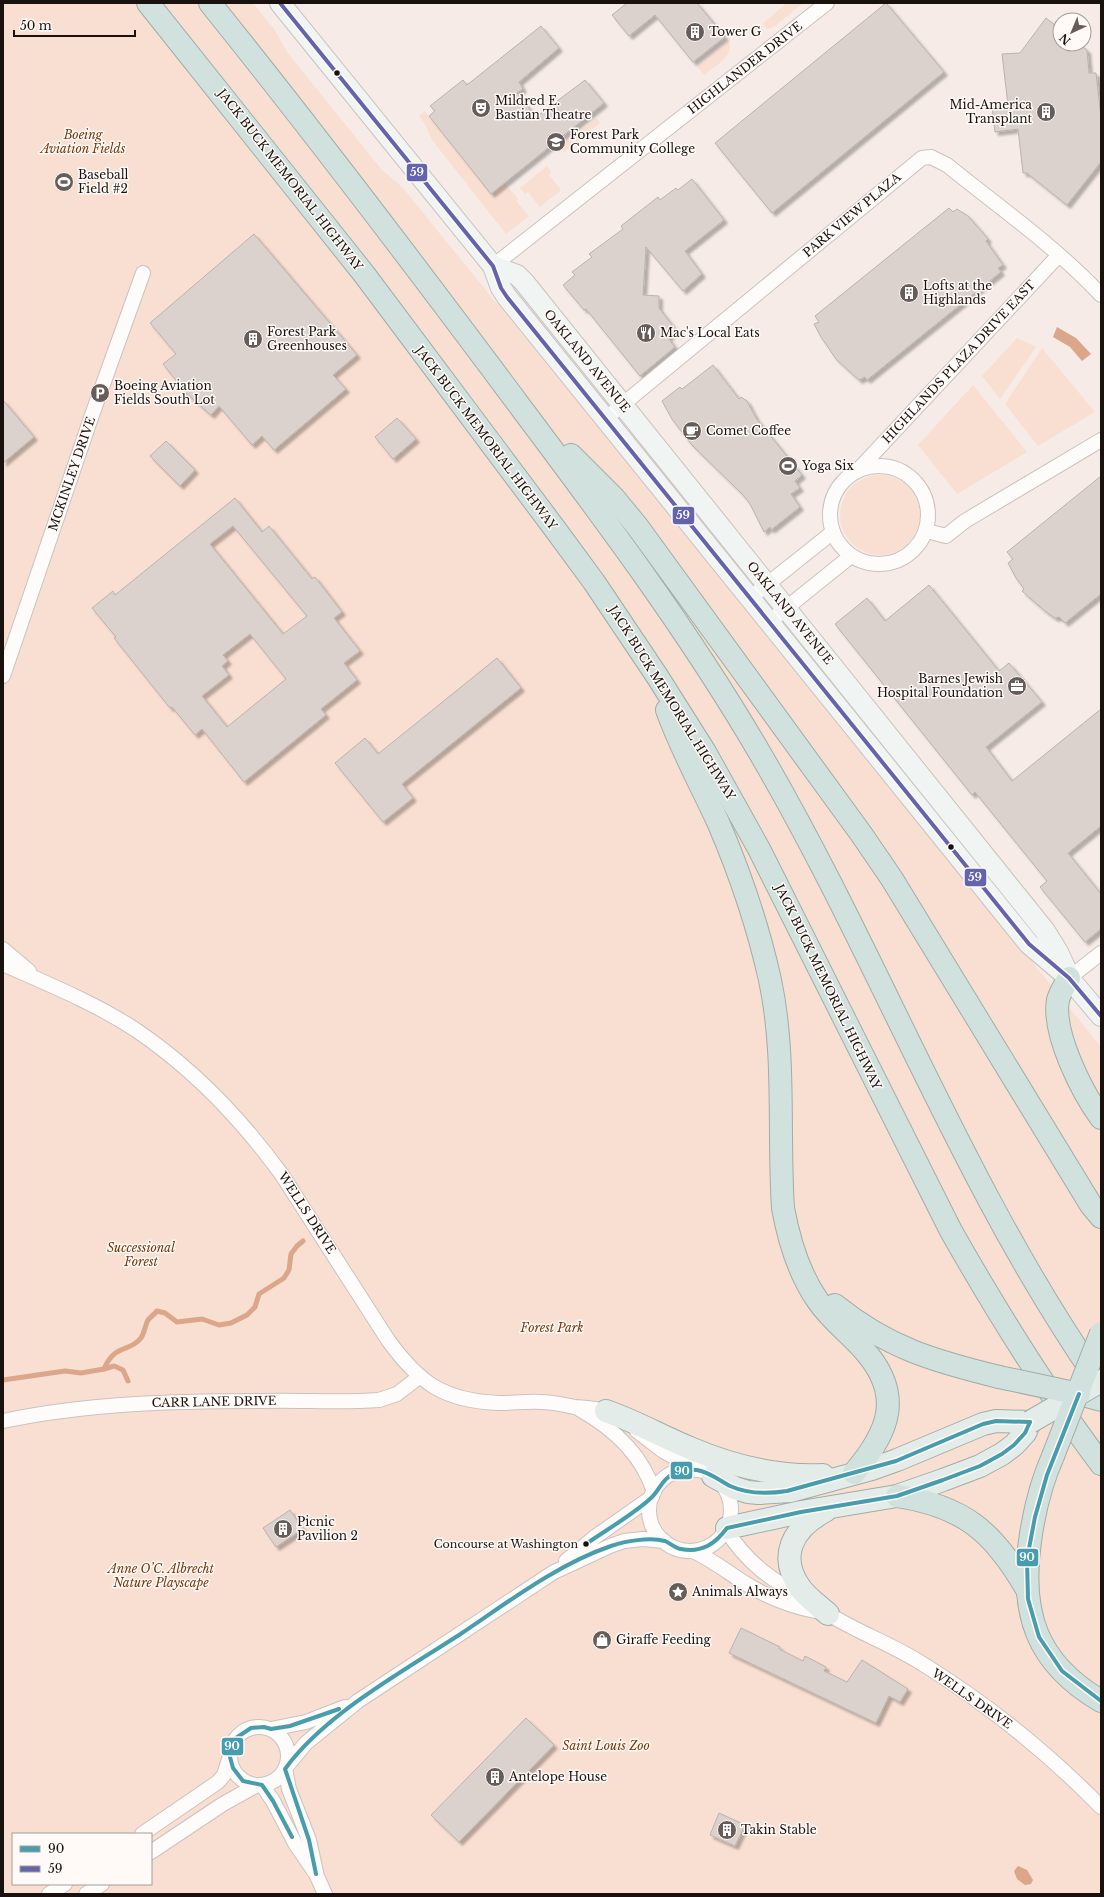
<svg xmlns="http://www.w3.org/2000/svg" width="1104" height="1897" viewBox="0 0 1104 1897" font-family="'Libre Baskerville',serif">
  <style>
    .green { fill: #f9dfd1; fill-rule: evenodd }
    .water { fill: #dba68a }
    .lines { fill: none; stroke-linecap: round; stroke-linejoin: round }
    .stream { stroke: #dba68a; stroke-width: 5 }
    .building { fill: #dbd2ce; stroke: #bbb2ad; fill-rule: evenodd; filter: url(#shadow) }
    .street-casing { stroke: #cbc2be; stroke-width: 16 }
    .secondary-casing { stroke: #cbc2be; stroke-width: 22 }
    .primary-casing { stroke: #a0ada7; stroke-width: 24 }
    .highway-casing { stroke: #a0ada7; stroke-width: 24 }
    .street { stroke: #fefcfb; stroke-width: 14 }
    .secondary { stroke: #f0f4f2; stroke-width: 20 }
    .primary { stroke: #e3ece9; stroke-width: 22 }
    .highway { stroke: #d1e1de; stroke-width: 22 }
    .primary-bridge-casing { stroke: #a0ada7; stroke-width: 24; stroke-linecap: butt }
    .highway-bridge-casing { stroke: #a0ada7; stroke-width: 24; stroke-linecap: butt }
    .primary-bridge { stroke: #e3ece9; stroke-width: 22 }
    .highway-bridge { stroke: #d1e1de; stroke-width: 22 }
    .bus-1-casing { stroke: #fffaf7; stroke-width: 7 }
    .bus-2-casing { stroke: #fffaf7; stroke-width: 7 }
    .bus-1 { stroke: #469dad; stroke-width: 4 }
    .bus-2 { stroke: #6364ad; stroke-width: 4 }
    .bus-dot { fill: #19110d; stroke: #fffaf7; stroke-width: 1.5 }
    .labels { text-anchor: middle; stroke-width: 3; stroke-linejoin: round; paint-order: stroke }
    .bus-label { font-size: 11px; fill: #19110d; stroke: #fffaf7; text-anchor: end }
    .poi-label { font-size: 12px; fill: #19110d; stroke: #fffaf7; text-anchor: start }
    .street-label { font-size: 12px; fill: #19110d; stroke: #fffaf7 }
    .park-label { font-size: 12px; font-style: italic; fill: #783709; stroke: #fffaf7 }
    .line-badge { stroke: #fffaf7; stroke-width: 1.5 }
    .badge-label { font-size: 11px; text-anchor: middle; font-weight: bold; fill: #fff }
  </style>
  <defs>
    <filter id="shadow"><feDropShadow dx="3.5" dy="3.5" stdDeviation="1" flood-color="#0004"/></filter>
  </defs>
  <rect width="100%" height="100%" fill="#f6ebe6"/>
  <g class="green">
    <path d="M3 3H253L275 30 287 52 382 170 403 188 492 298 519 327 1101 1047V1894H3ZM13 1834H151V1884H13Z"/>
    <path d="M787 3H803L775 26 768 29 763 23Z"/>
    <path d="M729 41C734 57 715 66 704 75L697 66Z"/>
    <path d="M425 111 491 193 505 183 518 199 516 201 529 216 506 234 432 140 425 124 419 116Z"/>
    <path d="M596 118 600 123 564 152 560 147Z"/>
    <path d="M547 166 551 172 549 175 561 190 540 207 528 192 525 194 520 188Z"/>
    <path d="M1017 338 1036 347 1000 399 982 376Z"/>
    <path d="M1042 348 1095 412 1038 446 1005 404Z"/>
    <path d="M973 385 1027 452 957 494 918 445Z"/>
    <path d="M636 435 750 576 747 581 632 437Z"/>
    <circle cx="880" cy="515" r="40"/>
  </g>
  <g class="water">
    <path d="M1057 327 1076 338 1091 354 1082 361 1070 347 1053 337Z"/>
    <path d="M1018 1866 1027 1870 1033 1880 1031 1884 1025 1885 1017 1879 1014 1871Z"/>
  </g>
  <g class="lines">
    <g class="stream">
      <path d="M104 1369 114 1366 123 1370 128 1381"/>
      <path d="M3 1380 65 1371 81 1373 104 1369C115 1343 129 1353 141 1338 145 1332 145 1325 148 1320 150 1317 155 1314 157 1311L165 1313 177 1322 202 1319 219 1325 231 1323 247 1315 255 1307 259 1294 284 1278 289 1270 291 1254 297 1246 303 1241"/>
    </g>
  </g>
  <g class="building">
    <path d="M627 3H697L725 37 693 62 655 15 629 36 612 15Z"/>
    <path d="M886 3 944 72 772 213 715 143Z"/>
    <path d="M1046 18 1060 29V44H1079L1087 50 1089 73H1096L1101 117V162L1067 205 1027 173H1023L1018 129 995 132 992 107 1008 105 1002 54 1020 53Z"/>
    <path d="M541 26 559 48 519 82 523 89 517 93 536 117 585 80 604 103 491 194 429 116 435 111 430 106 463 80 467 85Z"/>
    <path d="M692 179 724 220 685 251 702 274 683 291 646 247 643 295 659 296V308L676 330 668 338 675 347 640 376 586 309 584 310 563 285 575 275 572 272 592 257 589 254 623 229 621 226 658 197 660 200 676 188 678 190Z"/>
    <path d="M949 208 953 212 957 209 968 216 988 239 986 241 1003 265 998 268 1001 272 867 380 865 377 859 380 836 359 821 337 814 324 819 322 815 316Z"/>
    <path d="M254 234 357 355 333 375 346 389 274 450 262 436 252 445 219 406 211 415 186 393 163 364 176 354 150 323Z"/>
    <path d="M713 365 739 399 741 397 747 401 756 418 802 475 795 481 800 488 791 494 800 507 771 530 770 527 764 532 750 504 743 495 691 444 672 419 662 401 680 387 682 389Z"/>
    <path d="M3 400 34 437 3 463Z"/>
    <path d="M397 418 416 439 393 459 375 437Z"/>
    <path d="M166 441 195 470 180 486 150 456Z"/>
    <path d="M1101 476V594L1065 623 1059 617 1055 618 1045 611 1022 591 1024 589 1016 578 1008 563 1013 559 1007 552Z"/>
    <path d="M235 498 262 532 269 526 312 579 315 577 342 612 334 618 360 651 344 663 357 680 321 709 326 715 244 782 202 729 195 735 172 707 170 708 114 638 116 637 92 608 113 591 115 595ZM233 526 307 616 283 634 210 544ZM250 634 286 679 227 727 202 696 229 675 222 666 228 661 223 655Z"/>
    <path d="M929 585 999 671 1009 663 1042 702 986 747 1012 781 1101 709V826L1068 853 1101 894V929L1085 942 1040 887 1047 881 975 792 972 795 835 624 867 598 885 621Z"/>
    <path d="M497 658 521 688 402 784 413 798 383 822 335 763 365 738 378 754Z"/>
    <path d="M290 1510 303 1529 276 1547 263 1528Z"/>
    <path d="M741 1628 780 1647 779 1649 803 1661 805 1656 826 1667 824 1671 847 1682 862 1660 908 1689 900 1702 889 1696 876 1723 729 1653Z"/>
    <path d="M526 1718 554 1745 459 1842 431 1815Z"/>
    <path d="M719 1813 745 1825 735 1846 710 1835Z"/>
  </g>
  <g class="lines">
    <defs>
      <g id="street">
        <path d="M493 266 827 3"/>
        <path d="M605 419 922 158 931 157 947 165C999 207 1055 246 1101 295"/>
        <circle cx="879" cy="515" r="49"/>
        <path d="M859 469 1059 255"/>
        <path d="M927 531 946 536 965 521 1101 440"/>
        <path d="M750 598 833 532"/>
        <path d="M769 622 851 556"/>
        <path d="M3 676 92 415 143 273"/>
        <path d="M3 949 29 971"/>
        <path d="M3 964C48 984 95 1003 136 1030 192 1068 242 1120 282 1175L388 1340C419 1383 444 1401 499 1403 513 1403 528 1401 542 1402 553 1402 564 1405 575 1407 589 1408 600 1408 613 1416"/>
        <path d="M1069 978 1101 953"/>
        <path d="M579 1409C613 1428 642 1454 654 1492"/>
        <path d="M3 1421C88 1403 176 1401 263 1401 302 1400 341 1403 379 1400L397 1394 419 1377"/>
        <path d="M637 1431 663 1451 697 1470"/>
        <circle cx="690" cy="1510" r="41"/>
        <path d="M726 1530C749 1565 769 1577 804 1599"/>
        <path d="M693 1551C711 1559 726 1571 743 1582 765 1596 790 1606 815 1611"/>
        <path d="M566 1561 595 1537 652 1497"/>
        <path d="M822 1610C852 1630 887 1642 918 1661 985 1702 1046 1751 1101 1807"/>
        <circle cx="259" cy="1756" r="29"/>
        <path d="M271 1729 306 1722 345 1707"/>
        <path d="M287 1766 306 1743 358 1701 554 1572 610 1546 624 1541 643 1539 664 1541"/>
        <path d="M285 1769 289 1789 309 1840 316 1872"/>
        <path d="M262 1785 273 1801 296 1845 316 1874 325 1894"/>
        <path d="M142 1834 218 1782 224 1775 230 1756"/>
        <path d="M151 1852 223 1804 257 1785"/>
        <path d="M49 1894 65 1884"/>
        <path d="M86 1894 102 1884"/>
      </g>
      <g id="secondary">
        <path d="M280 3 493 266 501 288 507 297 1029 944 1069 978 1101 1016"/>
        <path d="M493 266 517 275 524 282 1045 931 1058 952 1069 976"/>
      </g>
      <g id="primary">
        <path d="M606 1411C635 1421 661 1436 690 1448 732 1466 777 1477 823 1475"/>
        <path d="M713 1476 735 1488 748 1492 758 1493 791 1491 872 1469 897 1460 983 1424 996 1421 1030 1422 1025 1433 1014 1445 1002 1454 980 1466 943 1480 897 1496 801 1512 727 1528"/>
        <path d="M825 1511C793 1528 777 1556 801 1589 808 1598 819 1606 828 1614"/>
      </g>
      <g id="highway">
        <path d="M148 3 364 274 555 529 594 582 657 676 705 752 759 849 951 1231C997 1312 1045 1390 1101 1464"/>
        <path d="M210 3C317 136 420 272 522 409 606 521 690 633 761 755 880 959 962 1184 1097 1379"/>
        <path d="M571 455 614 498 637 526 862 835 892 879 1091 1205 1101 1217"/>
        <path d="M667 710C681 749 701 785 718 822 740 873 758 926 770 980 786 1055 778 1132 783 1208 789 1241 799 1274 818 1301 831 1320 849 1333 864 1350 904 1395 889 1432 854 1473"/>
        <path d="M1069 978C1065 985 1060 992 1058 1000 1052 1033 1082 1092 1101 1118"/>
        <path d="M835 1305C888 1348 934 1361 999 1377"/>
        <path d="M1079 1394 1101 1400"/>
        <path d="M1053 1456C1041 1483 1034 1512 1030 1541 1020 1613 1036 1663 1101 1701"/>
        <path d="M897 1496C963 1506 993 1531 1026 1588"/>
      </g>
    </defs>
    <use href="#street" class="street-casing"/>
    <use href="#secondary" class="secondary-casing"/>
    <use href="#primary" class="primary-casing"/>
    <use href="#highway" class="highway-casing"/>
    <use href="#street" class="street"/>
    <use href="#secondary" class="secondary"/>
    <use href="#primary" class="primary"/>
    <use href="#highway" class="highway"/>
    <defs>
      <path id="primary-bridge" d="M1030 1422 1101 1381"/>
      <g id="highway-bridge">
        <path d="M999 1377 1079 1394"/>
        <path d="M1053 1456 1101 1333"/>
      </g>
    </defs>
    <use href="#primary-bridge" class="primary-bridge-casing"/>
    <use href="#highway-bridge" class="highway-bridge-casing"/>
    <use href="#primary-bridge" class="primary-bridge"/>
    <use href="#highway-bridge" class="highway-bridge"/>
    <defs>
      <g id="bus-1">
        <path d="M1079 1394 1047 1475 1035 1517 1027 1559 1028 1599 1039 1637 1062 1671 1101 1701"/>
        <path d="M586 1544C606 1530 634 1514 651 1498 660 1490 661 1480 673 1474 681 1470 689 1469 697 1470 709 1472 719 1480 730 1486 748 1494 768 1494 787 1491L896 1461 983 1424 996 1421 1030 1422"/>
        <path d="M292 1837 273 1801 262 1785 243 1781 233 1768 230 1757V1751L236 1738 251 1728 264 1727 271 1729 290 1726 339 1709"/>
        <path d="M316 1874 309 1840 285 1769C326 1713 404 1671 462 1633 508 1602 558 1564 611 1546 625 1541 650 1537 665 1541 670 1543 675 1548 681 1549 702 1553 715 1544 727 1528L801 1512 897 1496 943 1480 980 1466 1002 1454 1014 1445 1025 1433 1030 1422"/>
      </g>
      <path id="bus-2" d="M280 3 493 266 501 288 507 297 1029 944 1069 978 1101 1016"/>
    </defs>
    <use href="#bus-1" class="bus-1-casing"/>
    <use href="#bus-2" class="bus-2-casing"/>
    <use href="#bus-1" class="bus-1"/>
    <use href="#bus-2" class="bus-2"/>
  </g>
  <defs>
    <symbol id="building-disc" viewBox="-11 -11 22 22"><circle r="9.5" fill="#665d59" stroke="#fffaf7"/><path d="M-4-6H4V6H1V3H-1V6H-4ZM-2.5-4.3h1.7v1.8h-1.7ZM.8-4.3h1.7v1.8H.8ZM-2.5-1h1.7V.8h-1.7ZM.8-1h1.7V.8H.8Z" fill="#fff"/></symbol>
    <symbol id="theatre-disc" viewBox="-11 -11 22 22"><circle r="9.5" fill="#665d59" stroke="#fffaf7"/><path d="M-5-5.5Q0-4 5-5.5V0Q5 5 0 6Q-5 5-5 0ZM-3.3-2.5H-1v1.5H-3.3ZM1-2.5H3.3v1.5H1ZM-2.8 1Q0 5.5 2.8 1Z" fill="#fff"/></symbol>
    <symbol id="university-disc" viewBox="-11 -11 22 22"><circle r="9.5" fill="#665d59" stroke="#fffaf7"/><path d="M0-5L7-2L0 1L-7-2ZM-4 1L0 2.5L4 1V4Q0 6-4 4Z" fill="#fff"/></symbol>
    <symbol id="stadium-disc" viewBox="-11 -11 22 22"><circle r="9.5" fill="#665d59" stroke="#fffaf7"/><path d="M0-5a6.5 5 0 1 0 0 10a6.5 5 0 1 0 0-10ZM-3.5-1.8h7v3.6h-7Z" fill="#fff"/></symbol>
    <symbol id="restaurant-disc" viewBox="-11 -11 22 22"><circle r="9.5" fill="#665d59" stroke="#fffaf7"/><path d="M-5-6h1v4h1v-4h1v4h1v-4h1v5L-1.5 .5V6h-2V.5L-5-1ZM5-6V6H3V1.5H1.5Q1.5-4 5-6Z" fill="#fff"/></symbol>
    <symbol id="parking-disc" viewBox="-11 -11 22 22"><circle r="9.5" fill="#665d59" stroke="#fffaf7"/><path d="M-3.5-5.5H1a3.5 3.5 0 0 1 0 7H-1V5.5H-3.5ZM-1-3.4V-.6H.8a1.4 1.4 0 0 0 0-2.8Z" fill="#fff"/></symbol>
    <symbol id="cafe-disc" viewBox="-11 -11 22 22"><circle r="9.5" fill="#665d59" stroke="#fffaf7"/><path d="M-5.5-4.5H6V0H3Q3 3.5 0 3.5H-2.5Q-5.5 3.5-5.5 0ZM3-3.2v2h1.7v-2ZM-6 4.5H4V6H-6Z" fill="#fff"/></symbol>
    <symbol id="office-disc" viewBox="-11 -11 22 22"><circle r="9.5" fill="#665d59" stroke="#fffaf7"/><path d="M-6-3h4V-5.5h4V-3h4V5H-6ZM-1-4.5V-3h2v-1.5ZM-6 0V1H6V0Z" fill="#fff"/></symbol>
    <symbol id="sight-disc" viewBox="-11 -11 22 22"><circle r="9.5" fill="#665d59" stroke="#fffaf7"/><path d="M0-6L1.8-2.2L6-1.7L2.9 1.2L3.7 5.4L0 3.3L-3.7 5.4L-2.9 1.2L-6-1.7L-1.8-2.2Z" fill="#fff"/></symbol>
    <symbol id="shop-disc" viewBox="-11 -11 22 22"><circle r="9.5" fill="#665d59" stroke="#fffaf7"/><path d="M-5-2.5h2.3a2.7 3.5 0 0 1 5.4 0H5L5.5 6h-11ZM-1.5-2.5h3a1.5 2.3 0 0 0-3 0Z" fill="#fff"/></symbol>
  </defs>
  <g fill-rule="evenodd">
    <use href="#building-disc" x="684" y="21" width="22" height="22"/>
    <use href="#theatre-disc" x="470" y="97" width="22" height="22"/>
    <use href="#building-disc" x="1035" y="101" width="22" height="22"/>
    <use href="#university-disc" x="545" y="131" width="22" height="22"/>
    <use href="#stadium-disc" x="53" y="171" width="22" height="22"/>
    <use href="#building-disc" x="898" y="282" width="22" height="22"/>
    <use href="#restaurant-disc" x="635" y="322" width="22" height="22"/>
    <use href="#building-disc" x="242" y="328" width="22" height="22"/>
    <use href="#parking-disc" x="89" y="382" width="22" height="22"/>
    <use href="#cafe-disc" x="681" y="420" width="22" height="22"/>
    <use href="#stadium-disc" x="777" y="455" width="22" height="22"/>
    <use href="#office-disc" x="1006" y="675" width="22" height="22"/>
    <use href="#building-disc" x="272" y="1518" width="22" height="22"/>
    <use href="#sight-disc" x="667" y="1581" width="22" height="22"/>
    <use href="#shop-disc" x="591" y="1629" width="22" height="22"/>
    <use href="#building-disc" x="484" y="1766" width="22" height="22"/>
    <use href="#building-disc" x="716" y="1819" width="22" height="22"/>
  </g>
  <g class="bus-dot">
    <circle cx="337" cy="73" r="3.5"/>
    <circle cx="951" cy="847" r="3.5"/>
    <circle cx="586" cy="1544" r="3.5"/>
  </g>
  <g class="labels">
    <g class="bus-label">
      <text x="578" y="1548">Concourse at Washington</text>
    </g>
    <g class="poi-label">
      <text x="709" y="36">Tower G</text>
      <text x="495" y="105">Mildred E.<tspan x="495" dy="14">Bastian Theatre</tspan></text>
      <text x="1032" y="109" text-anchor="end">Mid-America<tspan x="1032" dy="14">Transplant</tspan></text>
      <text x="570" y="139">Forest Park<tspan x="570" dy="14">Community College</tspan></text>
      <text x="78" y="179">Baseball<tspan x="78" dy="14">Field #2</tspan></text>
      <text x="923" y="290">Lofts at the<tspan x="923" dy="14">Highlands</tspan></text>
      <text x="267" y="336">Forest Park<tspan x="267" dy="14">Greenhouses</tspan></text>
      <text x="660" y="337">Mac's Local Eats</text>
      <text x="114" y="390">Boeing Aviation<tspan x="114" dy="14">Fields South Lot</tspan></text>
      <text x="706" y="435">Comet Coffee</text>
      <text x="802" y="470">Yoga Six</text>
      <text x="1003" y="683" text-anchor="end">Barnes Jewish<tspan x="1003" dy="14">Hospital Foundation</tspan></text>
      <text x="297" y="1526">Picnic<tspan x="297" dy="14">Pavilion 2</tspan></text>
      <text x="692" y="1596">Animals Always</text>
      <text x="616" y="1644">Giraffe Feeding</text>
      <text x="509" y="1781">Antelope House</text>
      <text x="741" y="1834">Takin Stable</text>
    </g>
    <g class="street-label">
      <text transform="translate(745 68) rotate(-38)" y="4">HIGHLANDER DRIVE</text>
      <text transform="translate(290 180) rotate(52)" y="4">JACK BUCK MEMORIAL HIGHWAY</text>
      <text transform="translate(852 215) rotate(-40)" y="4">PARK VIEW PLAZA</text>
      <text transform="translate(587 361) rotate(51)" y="4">OAKLAND AVENUE</text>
      <text transform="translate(959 362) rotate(-47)" y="4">HIGHLANDS PLAZA DRIVE EAST</text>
      <text transform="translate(486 438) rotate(53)" y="4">JACK BUCK MEMORIAL HIGHWAY</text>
      <text transform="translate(72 474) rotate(-71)" y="4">MCKINLEY DRIVE</text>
      <text transform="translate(790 613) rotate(51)" y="4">OAKLAND AVENUE</text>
      <text transform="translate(672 703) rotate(58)" y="4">JACK BUCK MEMORIAL HIGHWAY</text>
      <text transform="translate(828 987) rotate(64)" y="4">JACK BUCK MEMORIAL HIGHWAY</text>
      <text transform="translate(307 1213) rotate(57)" y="4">WELLS DRIVE</text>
      <text transform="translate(214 1402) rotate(-1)" y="4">CARR LANE DRIVE</text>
      <text transform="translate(972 1699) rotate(35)" y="4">WELLS DRIVE</text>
    </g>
    <g class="park-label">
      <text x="83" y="139">Boeing<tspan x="83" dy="14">Aviation Fields</tspan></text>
      <text x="141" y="1252">Successional<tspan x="141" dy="14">Forest</tspan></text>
      <text x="552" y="1332">Forest Park</text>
      <text x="161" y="1573">Anne O’C. Albrecht<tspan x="161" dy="14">Nature Playscape</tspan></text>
      <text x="606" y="1750">Saint Louis Zoo</text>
    </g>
  </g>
  <g class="line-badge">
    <rect x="406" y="163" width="22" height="19" rx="4" fill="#6364ad"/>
    <rect x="672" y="506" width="23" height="19" rx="4" fill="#6364ad"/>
    <rect x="964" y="868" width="23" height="19" rx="4" fill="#6364ad"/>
    <rect x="670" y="1461" width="23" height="19" rx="4" fill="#469dad"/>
    <rect x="1016" y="1548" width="23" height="19" rx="4" fill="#469dad"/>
    <rect x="221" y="1737" width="23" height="19" rx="4" fill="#469dad"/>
  </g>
  <g class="badge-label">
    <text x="417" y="176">59</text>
    <text x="683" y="519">59</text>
    <text x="975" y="881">59</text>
    <text x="682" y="1475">90</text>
    <text x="1027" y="1561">90</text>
    <text x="232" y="1750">90</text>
  </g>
  <rect width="1104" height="1897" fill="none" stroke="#19110d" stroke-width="8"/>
  <rect x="12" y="1833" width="140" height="52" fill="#fffaf7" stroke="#a39d99"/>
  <rect x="20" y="1846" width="20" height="6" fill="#469dad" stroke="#a39d99"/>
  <text x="48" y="1853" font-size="12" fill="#19110d">90</text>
  <rect x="20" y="1866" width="20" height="6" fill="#6364ad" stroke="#a39d99"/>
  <text x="48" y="1873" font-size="12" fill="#19110d">59</text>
  <g transform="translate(1072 32) rotate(224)"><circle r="19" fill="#fffaf7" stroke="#a39d99"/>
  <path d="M0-3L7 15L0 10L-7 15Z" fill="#665d59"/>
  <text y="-6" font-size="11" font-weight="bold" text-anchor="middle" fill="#19110d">N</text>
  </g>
  <path d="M14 30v6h121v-6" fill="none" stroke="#19110d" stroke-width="2"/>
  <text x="20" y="30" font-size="12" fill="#19110d" stroke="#fffaf7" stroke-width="3" paint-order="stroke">50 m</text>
</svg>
